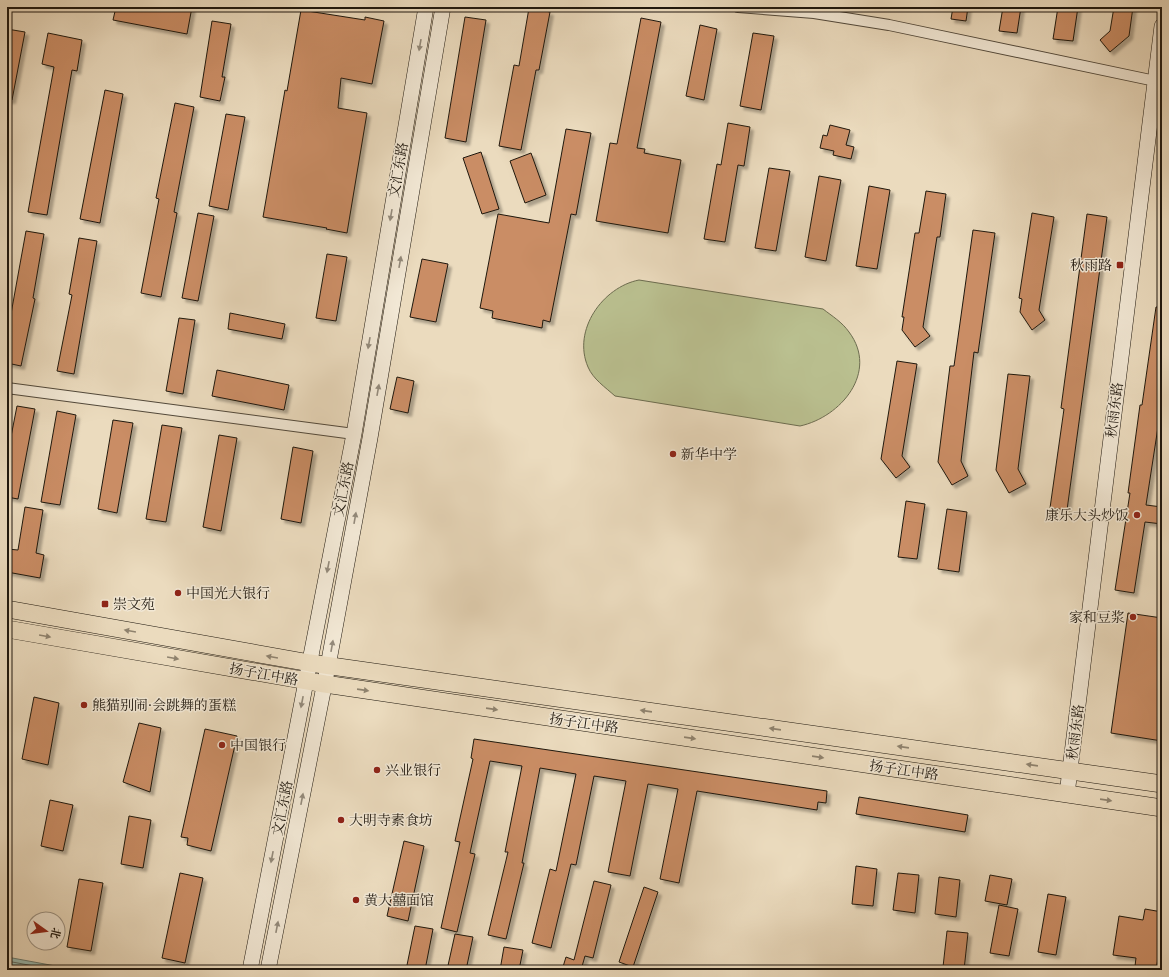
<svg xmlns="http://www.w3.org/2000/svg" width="1169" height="977" viewBox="0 0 1169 977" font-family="'Old Standard TT','Noto Serif SC',serif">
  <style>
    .green { fill: #bac090; stroke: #6c6c4f }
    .water { fill: #98bbb2; stroke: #677970 }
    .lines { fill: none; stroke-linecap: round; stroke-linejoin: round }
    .shore { stroke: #5b6960; stroke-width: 1 }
    .building { fill: #ca8d65; stroke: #1e170e; filter: url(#shadow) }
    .street-casing { stroke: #51483a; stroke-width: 12 }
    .secondary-casing { stroke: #1e170e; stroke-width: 16 }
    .primary-casing { stroke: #1e170e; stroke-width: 18 }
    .street { stroke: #f2e8d5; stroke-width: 10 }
    .secondary { stroke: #f2e8d5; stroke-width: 15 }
    .primary { stroke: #ebdbbe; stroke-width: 17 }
    .oneway { fill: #938a7b }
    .oneway2 { fill: #8f836f }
    .poi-dot { fill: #8f2418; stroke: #f2e8d5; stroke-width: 1.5 }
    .labels { text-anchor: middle; stroke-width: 3; stroke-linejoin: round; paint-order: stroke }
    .street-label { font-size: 14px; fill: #1e170e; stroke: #f2e8d5 }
    .poi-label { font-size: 14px; fill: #1e170e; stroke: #f2e8d5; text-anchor: start }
  </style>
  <defs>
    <filter id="shadow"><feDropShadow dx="3.5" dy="3.5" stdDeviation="1" flood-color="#0004"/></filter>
  </defs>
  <rect width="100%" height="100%" fill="#ebdbbe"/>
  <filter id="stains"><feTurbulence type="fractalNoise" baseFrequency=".005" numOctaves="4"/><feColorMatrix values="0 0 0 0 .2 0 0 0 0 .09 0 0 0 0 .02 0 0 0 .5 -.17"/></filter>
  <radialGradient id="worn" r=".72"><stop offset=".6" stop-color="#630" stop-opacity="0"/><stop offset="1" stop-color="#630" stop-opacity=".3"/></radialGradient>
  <path class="green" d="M639 280 823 309C832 316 842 322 849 332 879 372 841 417 800 426L615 396C605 387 593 379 588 367 572 330 603 287 639 280Z"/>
  <path class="water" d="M7 957 77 970H7Z"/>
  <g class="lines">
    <path class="shore" d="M7 961 55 970"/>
  </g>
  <g class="building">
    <path d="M116 7H192L187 34 113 20Z"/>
    <path d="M953 7H968L966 21 951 19Z"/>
    <path d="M1003 7H1021L1017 33 999 31Z"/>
    <path d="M1058 7H1078L1073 41 1053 39Z"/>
    <path d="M1114 7H1133L1129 36 1110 52 1100 40 1110 31Z"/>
    <path d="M529 8 550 12 539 70H536L521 150 499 146 514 65 519 66Z"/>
    <path d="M301 10 365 20V17L384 21 372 84 341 78 338 108 367 113 347 233 326 229 327 228 263 217 285 90 287 91Z"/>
    <path d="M465 17 486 20 466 142 445 138Z"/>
    <path d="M641 18 661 22 637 148 645 149 644 153 681 160 668 233 596 221 610 143 617 144Z"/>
    <path d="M212 21 231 24 222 77H225L220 101 200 97Z"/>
    <path d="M700 25 717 29 704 100 686 96Z"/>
    <path d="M7 29 25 32 12 100H7Z"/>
    <path d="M48 33 82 40 77 71 72 70 47 215 28 212 54 67 42 64Z"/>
    <path d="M753 33 774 36 761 110 740 106Z"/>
    <path d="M105 90 123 94 100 223 80 219Z"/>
    <path d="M175 103 194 107 174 212 177 213 161 297 141 293 159 199 156 198Z"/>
    <path d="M226 114 245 117 228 210 209 206Z"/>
    <path d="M728 123 750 127 744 166 738 165 725 242 704 239 717 164 721 165Z"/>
    <path d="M830 125 850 130 846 145 854 147 851 159 833 155 834 151 820 148 823 135 827 136Z"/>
    <path d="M566 129 591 133 576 215 571 214 550 322 543 320 542 328 492 318 493 311 480 308 498 214 549 223Z"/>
    <path d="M481 152 499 209 482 214 463 158Z"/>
    <path d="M531 153 546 195 525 203 510 161Z"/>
    <path d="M769 168 790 171 776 251 755 248Z"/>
    <path d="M819 176 841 180 826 261 805 257Z"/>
    <path d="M869 186 890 190 877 269 856 266Z"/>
    <path d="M926 191 946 194 940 237H937L923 327 930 336 915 347 902 330 904 317H902L915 233H919Z"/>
    <path d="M198 213 214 216 198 301 182 298Z"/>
    <path d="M1032 213 1054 217 1039 310 1045 320 1032 330 1020 312 1022 299 1019 298Z"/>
    <path d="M1087 214 1107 217 1067 510 1050 508 1064 409 1061 408Z"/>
    <path d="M973 230 995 233 978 353 974 352 961 461 968 476 952 485 938 462 950 366H954Z"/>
    <path d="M26 231 44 234 33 298 35 299 21 366 7 363V336Z"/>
    <path d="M79 238 97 241 74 374 57 371 72 295 69 294Z"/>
    <path d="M327 254 347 257 336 321 316 318Z"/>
    <path d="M422 259 448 264 436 322 410 317Z"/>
    <path d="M1156 307H1162V401L1146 505 1162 507V524L1145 522 1134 593 1115 590 1130 493H1128L1140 405H1142Z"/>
    <path d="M230 313 285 324 282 339 228 329Z"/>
    <path d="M179 318 195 320 183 394 166 391Z"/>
    <path d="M897 361 917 364 902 456 910 467 896 478 881 459Z"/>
    <path d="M217 370 289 385 284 410 212 396Z"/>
    <path d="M1008 374 1030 376 1018 469 1026 484 1009 493 996 470Z"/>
    <path d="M397 377 414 381 408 413 390 409Z"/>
    <path d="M17 406 35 409 18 499 7 497V457Z"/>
    <path d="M57 411 76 415 60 505 41 502Z"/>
    <path d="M113 420 133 423 117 513 98 509Z"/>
    <path d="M162 425 182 428 166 522 146 519Z"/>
    <path d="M219 435 237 438 221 531 203 527Z"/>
    <path d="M293 447 313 451 301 523 281 519Z"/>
    <path d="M906 501 925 504 917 559 898 557Z"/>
    <path d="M25 507 43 510 36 553 44 555 40 578 7 572V549L18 550Z"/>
    <path d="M947 509 967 512 959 572 938 569Z"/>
    <path d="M1128 613 1162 618V741L1111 733Z"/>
    <path d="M34 697 59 703 48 765 22 759Z"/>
    <path d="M139 723 161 728 150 792 123 782Z"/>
    <path d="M205 729 237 736 211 851 187 845 188 838 181 837Z"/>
    <path d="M474 739 827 791 826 803 818 802 817 810 697 791 679 883 660 879 678 789 648 784 630 876 608 872 626 781 594 776 576 865 571 864 551 948 532 943 550 869 556 871 576 774 540 768 522 863H524L506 939 488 935 508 852H505L522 766 490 761 470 853 475 854 457 932 441 928 460 842 455 841 473 759 471 758Z"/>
    <path d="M859 797 968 815 965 832 856 814Z"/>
    <path d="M50 800 73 805 63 851 41 846Z"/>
    <path d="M129 816 151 820 143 868 121 864Z"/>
    <path d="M404 841 424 846 408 921 387 916Z"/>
    <path d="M856 866 877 869 873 906 852 904Z"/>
    <path d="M180 873 203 878 185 963 162 958Z"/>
    <path d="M898 873 919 875 915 913 893 910Z"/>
    <path d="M990 875 1012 879 1007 905 985 901Z"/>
    <path d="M939 877 960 880 956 917 935 914Z"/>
    <path d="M79 879 103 883 91 951 67 947Z"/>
    <path d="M594 881 611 885 593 958 585 956 581 970H562L566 957 574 960Z"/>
    <path d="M644 887 658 892 633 967 619 962Z"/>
    <path d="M1048 894 1066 897 1056 955 1038 952Z"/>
    <path d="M999 905 1018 909 1009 956 990 953Z"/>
    <path d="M1145 909 1162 912V935L1156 970 1135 966 1136 958 1113 955 1119 916 1143 920Z"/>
    <path d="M415 926 433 929 425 970H406Z"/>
    <path d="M947 931 968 933 964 970H951L952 967H943Z"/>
    <path d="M455 934 473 937 466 970H447Z"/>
    <path d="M504 947 523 950 519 970H500Z"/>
  </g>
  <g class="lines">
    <defs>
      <g id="street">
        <path d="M738 7 814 13 889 25 1160 82"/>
        <path d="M7 388 354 434"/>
      </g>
      <g id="secondary">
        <path d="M1067 794 1162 26"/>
        <path d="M250 970 354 434 426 7"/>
        <path d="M268 970 328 666 370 438 443 7"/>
      </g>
      <g id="primary">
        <path d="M7 609 310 663 1162 784"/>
        <path d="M7 629 325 684 1162 808"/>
      </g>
    </defs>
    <use href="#street" class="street-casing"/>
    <use href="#secondary" class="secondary-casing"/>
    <use href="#primary" class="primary-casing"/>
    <use href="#street" class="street"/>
    <use href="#secondary" class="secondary"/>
    <use href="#primary" class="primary"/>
  </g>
  <defs><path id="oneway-solid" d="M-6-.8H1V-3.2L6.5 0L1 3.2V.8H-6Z"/></defs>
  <g class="oneway">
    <use href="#oneway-solid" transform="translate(420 45) rotate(100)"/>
    <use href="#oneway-solid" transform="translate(391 215) rotate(100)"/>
    <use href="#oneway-solid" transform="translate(400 262) rotate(-80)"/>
    <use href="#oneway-solid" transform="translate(369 343) rotate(100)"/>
    <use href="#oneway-solid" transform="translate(378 390) rotate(-80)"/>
    <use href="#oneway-solid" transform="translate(355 518) rotate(-80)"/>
    <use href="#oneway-solid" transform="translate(328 567) rotate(101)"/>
    <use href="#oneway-solid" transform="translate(332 646) rotate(-80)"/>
    <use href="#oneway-solid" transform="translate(302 702) rotate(101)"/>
    <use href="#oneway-solid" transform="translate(302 799) rotate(-79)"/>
    <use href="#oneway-solid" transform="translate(272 857) rotate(101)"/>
    <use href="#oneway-solid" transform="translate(277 927) rotate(-79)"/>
  </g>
  <g class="oneway2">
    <use href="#oneway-solid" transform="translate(130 631) rotate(-170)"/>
    <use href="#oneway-solid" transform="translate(45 636) rotate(10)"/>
    <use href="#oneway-solid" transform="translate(272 657) rotate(-170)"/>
    <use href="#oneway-solid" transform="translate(173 658) rotate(10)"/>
    <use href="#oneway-solid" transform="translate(363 690) rotate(8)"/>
    <use href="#oneway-solid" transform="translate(492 709) rotate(8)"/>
    <use href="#oneway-solid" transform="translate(646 711) rotate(-172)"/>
    <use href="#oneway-solid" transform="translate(775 729) rotate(-172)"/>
    <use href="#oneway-solid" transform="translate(690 738) rotate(8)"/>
    <use href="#oneway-solid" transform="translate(903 747) rotate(-172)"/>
    <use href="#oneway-solid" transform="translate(818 757) rotate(8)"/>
    <use href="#oneway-solid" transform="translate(1032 765) rotate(-172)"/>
    <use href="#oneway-solid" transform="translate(1106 800) rotate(8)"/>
  </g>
  <g class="poi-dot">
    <rect x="1116" y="261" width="8" height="8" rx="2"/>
    <circle cx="673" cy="454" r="4"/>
    <circle cx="1137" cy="515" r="4"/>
    <circle cx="178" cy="593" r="4"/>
    <rect x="101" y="600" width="8" height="8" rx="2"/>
    <circle cx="1133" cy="617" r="4"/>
    <circle cx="84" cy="705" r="4"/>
    <circle cx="222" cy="745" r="4"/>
    <circle cx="377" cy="770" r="4"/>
    <circle cx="341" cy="820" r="4"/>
    <circle cx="356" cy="900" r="4"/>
  </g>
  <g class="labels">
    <g class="street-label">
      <text transform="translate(398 170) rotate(-80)" y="5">文汇东路</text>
      <text transform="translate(1114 410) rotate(-83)" y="5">秋雨东路</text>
      <text transform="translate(343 489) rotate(-79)" y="5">文汇东路</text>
      <text transform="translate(264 674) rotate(10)" y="5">扬子江中路</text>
      <text transform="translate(584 723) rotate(8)" y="5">扬子江中路</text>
      <text transform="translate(1075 732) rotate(-83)" y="5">秋雨东路</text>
      <text transform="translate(904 770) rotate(8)" y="5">扬子江中路</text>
      <text transform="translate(282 808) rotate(-79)" y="5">文汇东路</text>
    </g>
    <g class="poi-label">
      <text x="1112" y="270" text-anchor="end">秋雨路</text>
      <text x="681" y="459">新华中学</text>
      <text x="1129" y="520" text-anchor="end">康乐大头炒饭</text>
      <text x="186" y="598">中国光大银行</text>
      <text x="113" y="609">崇文苑</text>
      <text x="1125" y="622" text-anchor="end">家和豆浆</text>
      <text x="92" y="710">熊猫别闹·会跳舞的蛋糕</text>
      <text x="230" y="750">中国银行</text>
      <text x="385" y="775">兴业银行</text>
      <text x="349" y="825">大明寺素食坊</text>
      <text x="364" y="905">黄大囍面馆</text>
    </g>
  </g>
  <rect width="1169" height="977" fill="none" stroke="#ebdbbe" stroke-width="24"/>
  <rect x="8" y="8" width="1153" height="961" fill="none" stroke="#1e170e" stroke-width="2"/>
  <rect x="12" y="12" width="1145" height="953" fill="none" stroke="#1e170e"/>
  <g transform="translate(46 931) rotate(104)"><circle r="19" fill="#f2e8d5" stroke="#9d9485"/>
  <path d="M0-3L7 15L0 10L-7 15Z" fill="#8f2418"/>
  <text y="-6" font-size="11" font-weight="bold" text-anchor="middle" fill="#1e170e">北</text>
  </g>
  <rect width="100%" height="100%" filter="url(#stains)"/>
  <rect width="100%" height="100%" fill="url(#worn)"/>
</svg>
